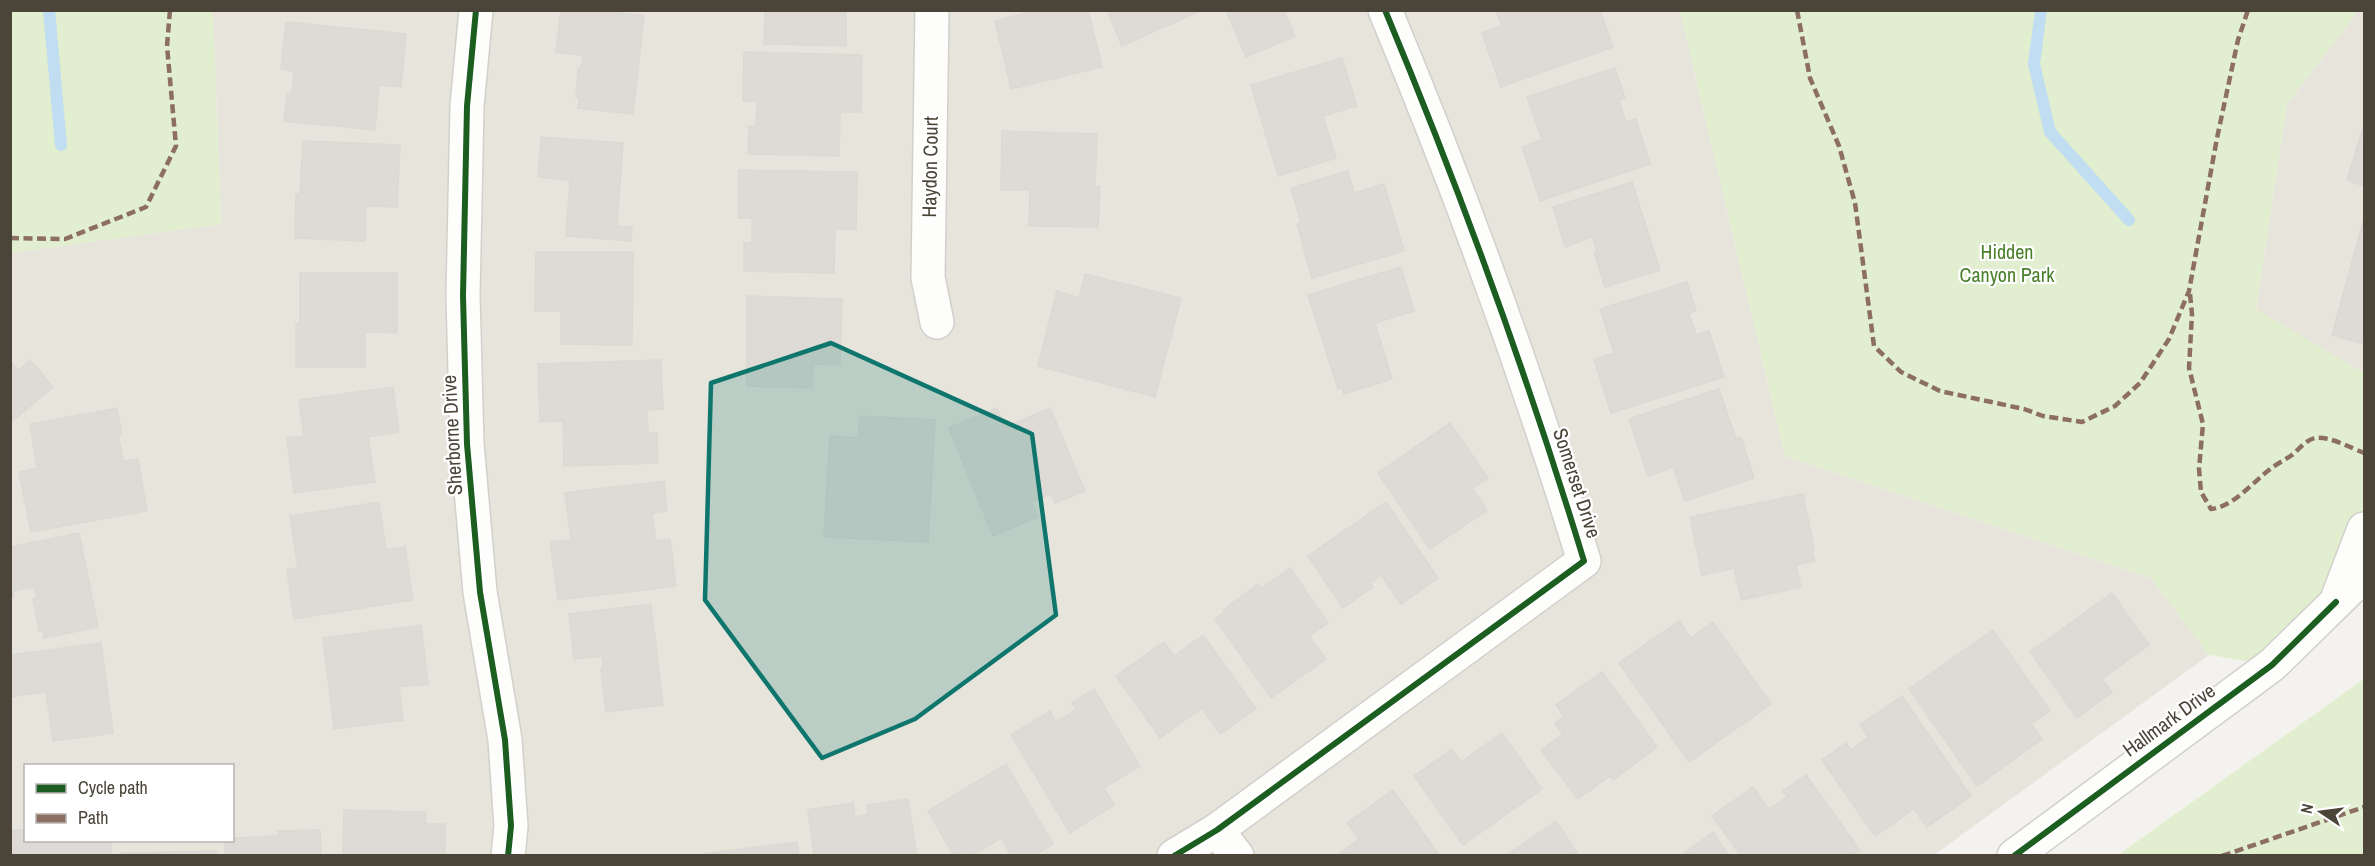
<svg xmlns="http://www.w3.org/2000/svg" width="2375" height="866" viewBox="0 0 2375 866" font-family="'Archivo Narrow',sans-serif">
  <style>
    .residential { fill: #e7e4dc; fill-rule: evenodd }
    .green { fill: #e1eecf }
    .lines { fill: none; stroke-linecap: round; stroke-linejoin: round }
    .stream { stroke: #c0ddf1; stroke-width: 12 }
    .building { fill: #dedbd6; stroke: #dcd9d4; stroke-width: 1.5 }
    .minor-casing { stroke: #d2d0cb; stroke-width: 36 }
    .minor { stroke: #fdfdfc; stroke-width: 33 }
    .quiet { stroke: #8d6e63; stroke-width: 4.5; stroke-dasharray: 9 4.5; stroke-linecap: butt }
    .cycleway-casing { stroke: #fff; stroke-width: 10 }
    .cycleway { stroke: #1b5e20; stroke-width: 6 }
    .marked { fill: #0f766e; fill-opacity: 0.2; stroke: #0f766e; stroke-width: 4.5; stroke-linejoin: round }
    .labels { text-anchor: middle; stroke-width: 4.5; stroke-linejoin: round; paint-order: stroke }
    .street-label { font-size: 20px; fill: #4b4439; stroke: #fff }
    .park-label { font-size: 20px; fill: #4a7f2a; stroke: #fff }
  </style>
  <rect width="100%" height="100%" fill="#f4f2ee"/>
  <g class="residential">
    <path d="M213 11H1680L1785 456 2151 578 2209 655 1934 855H11L10 253 221 224ZM26 766H232V840H26Z"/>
    <path d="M2358 11H2364V386L2256 309 2287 104Z"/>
  </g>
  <g class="green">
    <path d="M10 11H213L221 224 11 253Z"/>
    <path d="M1680 11H2358L2287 104 2256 309 2364 373V529L2336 602 2272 665 2209 655 2151 578 1785 456Z"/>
    <path d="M2364 679V855H2118Z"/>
  </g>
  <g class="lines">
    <g class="stream">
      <path d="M49 10 61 145"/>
      <path d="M2041 10 2034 64 2050 132 2129 220"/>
    </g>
  </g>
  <g class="building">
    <path d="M561 10H589L644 16 633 114 578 108 579 98 576 97 578 68H581L583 55 556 52Z"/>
    <path d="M765 10H846V46L764 44Z"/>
    <path d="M1028 10H1088L1102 67 1011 89 995 21 1029 12Z"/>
    <path d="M1107 10H1202L1122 46Z"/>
    <path d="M1226 10H1284L1295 36 1246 57Z"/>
    <path d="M1496 10H1600L1613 47 1501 87 1482 33 1502 26Z"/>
    <path d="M286 22 406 34 401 87 379 85 375 130 284 121 287 93 292 94 294 71 281 69Z"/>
    <path d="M744 52 862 55 861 112H840L839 156 748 154 749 126H756L757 101H743Z"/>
    <path d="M1342 58 1357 106 1323 116 1336 158 1278 176 1251 85Z"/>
    <path d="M1615 68 1625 98 1619 100 1626 122 1636 119 1650 164 1540 201 1522 147 1542 140 1527 97Z"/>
    <path d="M2364 124V186L2347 180Z"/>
    <path d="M1002 131 1097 134 1095 186H1100L1098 227 1029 226 1030 190H1001Z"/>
    <path d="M541 137 623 143 617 226 632 227 631 241 566 236 570 180 538 177Z"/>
    <path d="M303 141 400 145 397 207 366 206 365 241 295 238 296 194H300Z"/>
    <path d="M739 170 857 172 856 229H835L834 273 744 271V243H752V218H738Z"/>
    <path d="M1348 171 1354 193 1384 184 1404 251 1312 278 1297 224 1301 222 1291 188Z"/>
    <path d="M1632 182 1660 270 1605 287 1594 252 1597 251 1592 237 1565 247 1553 207Z"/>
    <path d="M2364 218V344L2332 335Z"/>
    <path d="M536 252H633L632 345 561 344V311H535Z"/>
    <path d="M1401 267 1414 311 1375 323 1392 379 1344 394 1342 387 1338 389 1308 295Z"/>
    <path d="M300 273H397V333L365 332V367H296V324L300 323Z"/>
    <path d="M1085 274 1181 298 1155 397 1038 366 1057 291 1079 298Z"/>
    <path d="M1687 282 1696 311 1689 313 1696 335 1709 331 1724 377 1611 413 1594 359 1614 353 1600 309Z"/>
    <path d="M747 296 842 299 840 365 813 364 812 388 747 386Z"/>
    <path d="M30 360 53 387 10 423V361L18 371Z"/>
    <path d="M661 360 663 409 647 410 648 433H657L658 463 564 466 563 421 540 422 538 364Z"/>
    <path d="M393 387 399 432 368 437 375 482 294 493 287 438 304 436 299 400Z"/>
    <path d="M1719 389 1736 439 1741 437 1754 478 1685 501 1673 467 1648 476 1629 419Z"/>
    <path d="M117 408 122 434 118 435 123 461 138 459 147 511 31 532 19 472 37 468 30 424Z"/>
    <path d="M997 408 1005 427 1050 408 1085 491 1055 503 1051 494 1031 502 1038 517 993 536 949 428Z"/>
    <path d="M860 416 935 420 928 542 824 537 830 436 858 438Z"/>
    <path d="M1450 423 1488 478 1472 488 1487 510 1430 549 1378 473Z"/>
    <path d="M664 481 667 511 652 513 656 541 670 539 676 586 558 600 550 542 571 540 565 493Z"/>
    <path d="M1803 494 1814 548 1812 549 1815 561 1796 565 1801 587 1741 600 1734 568 1702 575 1690 517Z"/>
    <path d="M379 502 386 550 405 547 413 600 294 619 287 570 298 568 290 516Z"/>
    <path d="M1386 502 1438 578 1401 604 1381 575 1370 583 1373 587 1343 608 1308 556Z"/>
    <path d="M79 533 98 627 44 638 43 630 39 631 33 599H37L34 587 13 591 14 597 10 598V547Z"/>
    <path d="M1290 568 1328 623 1309 636 1326 659 1271 698 1215 619 1225 612 1223 610 1258 584 1261 589Z"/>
    <path d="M2112 593 2149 645 2102 679 2112 692 2077 718 2030 652Z"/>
    <path d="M651 604 663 705 606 712 601 668 603 667 602 656 574 659 569 614Z"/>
    <path d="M1679 621 1691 638 1713 622 1771 704 1689 762 1619 663Z"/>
    <path d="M421 625 428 684 399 687 403 720 334 729 323 638Z"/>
    <path d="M1993 630 2050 711 2031 724 2042 739 1977 786 1909 689Z"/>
    <path d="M1203 635 1256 709 1220 734 1202 708 1160 738 1116 676 1164 642 1174 656Z"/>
    <path d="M101 643 113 733 53 741 46 692 10 697V655Z"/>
    <path d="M1602 672 1657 747 1613 780 1610 776 1578 799 1541 750 1563 734 1555 723 1564 716 1556 705Z"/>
    <path d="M1094 689 1140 766 1104 788 1114 805 1070 833 1011 735 1050 711 1056 722 1076 710 1072 703Z"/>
    <path d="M1902 696 1971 796 1927 827 1914 809 1875 836 1822 760 1846 743 1851 750 1868 737 1860 725Z"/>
    <path d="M1502 733 1542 789 1463 845 1414 776 1452 749 1461 762Z"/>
    <path d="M1006 764 1053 844 1033 856H1012L1001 838 972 856H954L928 811Z"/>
    <path d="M1806 775 1860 850 1852 856H1741L1712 816 1753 787 1769 809 1787 797 1783 791Z"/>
    <path d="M1393 790 1440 856H1337L1359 839 1347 823Z"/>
    <path d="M908 799 917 856H814L808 810 853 803 855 817 868 815 867 805Z"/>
    <path d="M344 810 426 812V824H445V856H343Z"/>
    <path d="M1556 821 1579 856H1505Z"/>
    <path d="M10 830H26V840H111V856H10Z"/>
    <path d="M320 830 321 856H225V840H232V838L278 836V831Z"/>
    <path d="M1713 832 1729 856H1681Z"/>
    <path d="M797 842 799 856H703V854Z"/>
    <path d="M216 851 217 856H121V853Z"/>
  </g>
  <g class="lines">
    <defs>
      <g id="minor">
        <path d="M476 10 467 106 463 296 467 444 480 592 505 740 511 826 508 856"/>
        <path d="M932 10 928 278 937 322"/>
        <path d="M2338 597 2364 529"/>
        <path d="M1217 830 1237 856"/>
        <path d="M1174 856 1217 830 1584 561C1527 374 1460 190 1385 10"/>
        <path d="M2014 856 2272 665 2364 575"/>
      </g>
    </defs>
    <use href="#minor" class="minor-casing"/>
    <use href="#minor" class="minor"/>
    <g class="quiet">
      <path d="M1797 10 1810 78 1839 146 1855 203 1874 346 1901 372 1940 391 2024 409 2043 416 2082 422 2115 406 2140 383 2169 339 2189 291 2217 138 2238 40 2248 10"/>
      <path d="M10 238 65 239 146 207 176 146 167 46 170 10"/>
      <path d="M2190 294 2192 314 2189 368 2203 424 2199 469 2201 492 2211 509C2233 507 2252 483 2269 470 2276 464 2285 460 2292 455 2299 449 2306 440 2315 438 2330 436 2351 448 2364 453"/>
      <path d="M2222 856 2364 807"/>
    </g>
    <defs>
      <g id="cycleway">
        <path d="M476 10 467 106 463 296 467 444 480 592 505 740 511 826 508 856"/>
        <path d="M1174 856 1217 830 1584 561C1527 374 1460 190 1385 10"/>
        <path d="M2014 856 2272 665 2336 602"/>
      </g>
    </defs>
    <use href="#cycleway" class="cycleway-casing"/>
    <use href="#cycleway" class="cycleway"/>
  </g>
  <path class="marked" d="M831 343 1032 434 1056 615 915 719 822 758 705 600 711 383Z"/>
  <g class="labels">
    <g class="street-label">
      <text transform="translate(930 167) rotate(-89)" y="7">Haydon Court</text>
      <text transform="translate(452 435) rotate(-93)" y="7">Sherborne Drive</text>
      <text transform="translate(1577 483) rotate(72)" y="7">Somerset Drive</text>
      <text transform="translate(2169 720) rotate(-36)" y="7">Hallmark Drive</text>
    </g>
    <g class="park-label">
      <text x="2007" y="259">Hidden<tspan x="2007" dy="23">Canyon Park</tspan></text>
    </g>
  </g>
  <rect width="2375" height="866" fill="none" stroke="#4b4439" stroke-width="24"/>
  <rect x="24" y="764" width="210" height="78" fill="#ffffff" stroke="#b7b4b0" stroke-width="1.5"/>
  <rect x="36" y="784" width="30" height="9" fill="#1b5e20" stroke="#b7b4b0" stroke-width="1.5"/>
  <text x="78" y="794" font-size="18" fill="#4b4439">Cycle path</text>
  <rect x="36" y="814" width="30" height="9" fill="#8d6e63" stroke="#b7b4b0" stroke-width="1.5"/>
  <text x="78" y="824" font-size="18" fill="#4b4439">Path</text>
  <g transform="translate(2321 812) rotate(283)" stroke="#ffffff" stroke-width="4.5" paint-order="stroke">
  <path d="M0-4.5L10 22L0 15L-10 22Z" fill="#4b4439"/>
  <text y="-9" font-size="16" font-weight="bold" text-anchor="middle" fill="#4b4439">N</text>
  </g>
</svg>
